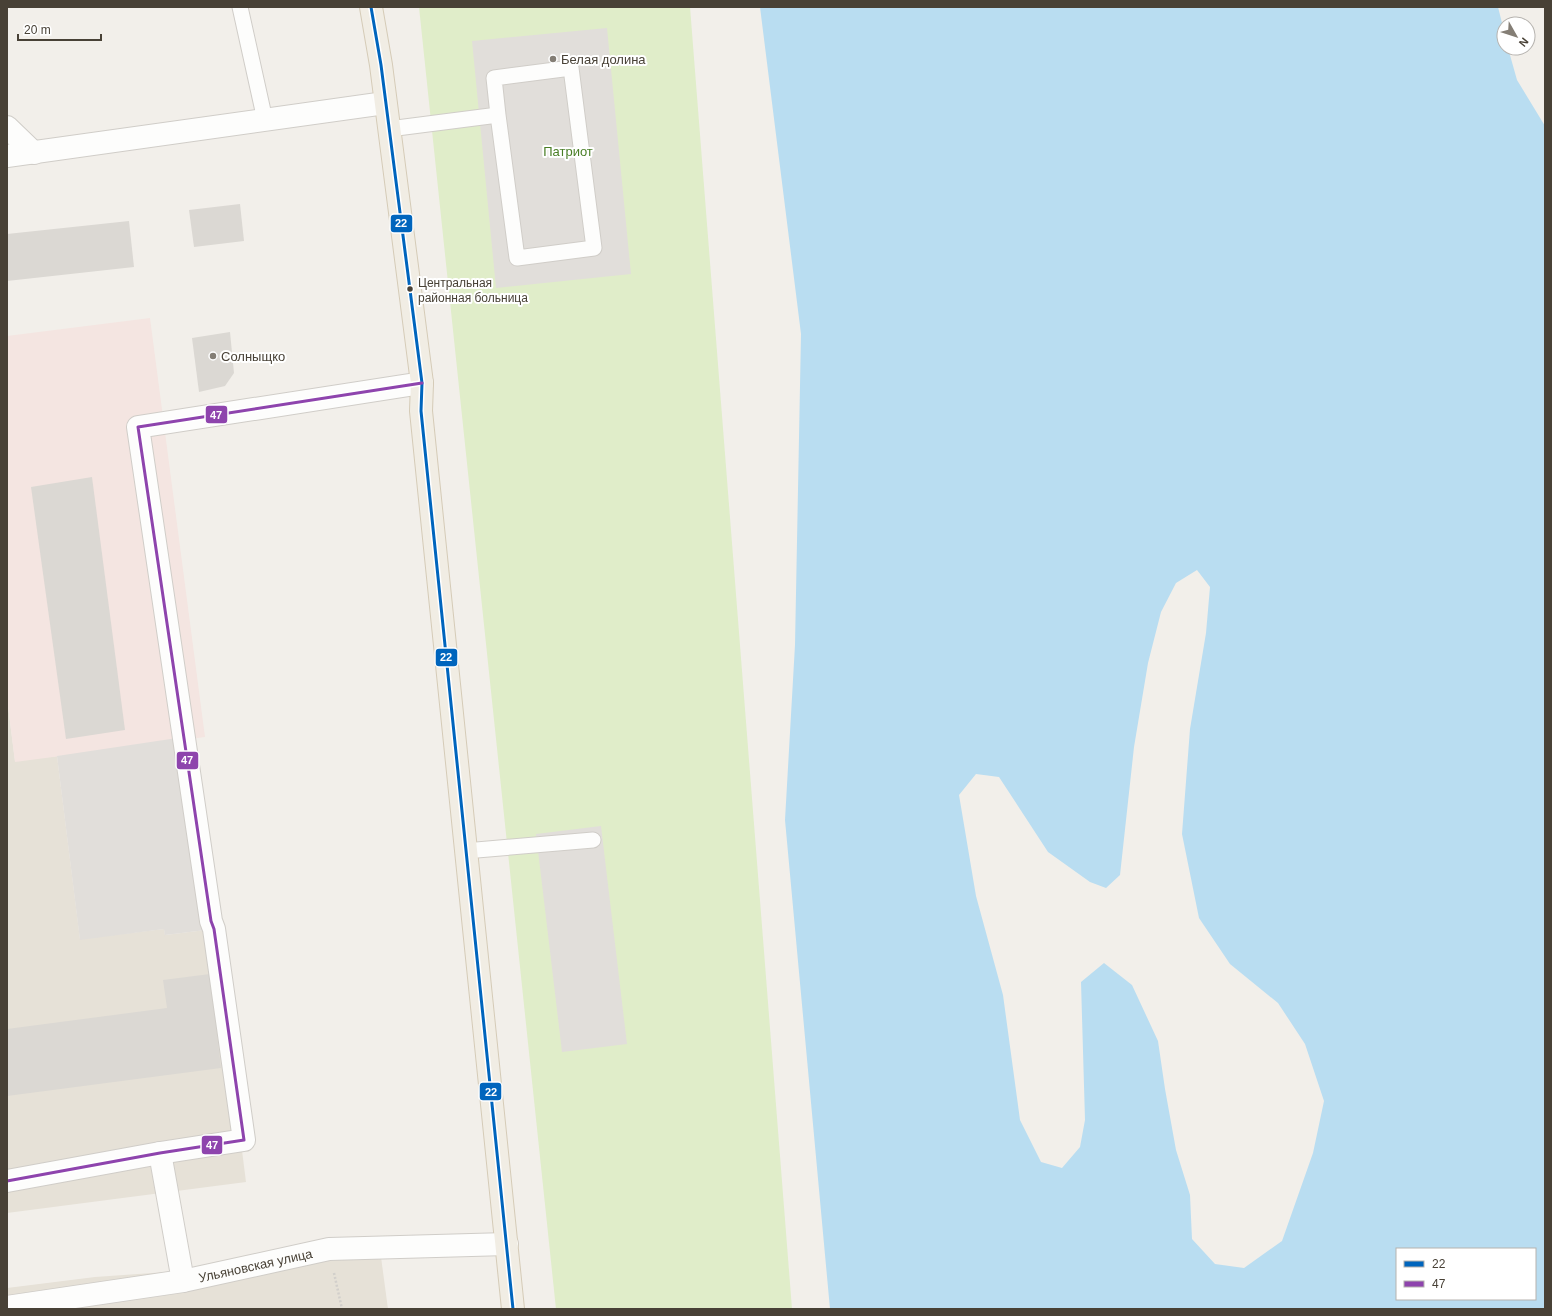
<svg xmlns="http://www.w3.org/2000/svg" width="1552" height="1316" viewBox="0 0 1552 1316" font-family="Arial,sans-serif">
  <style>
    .residential { fill: #e6e1d7 }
    .medical { fill: #f4e5e1 }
    .green { fill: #e0edc9 }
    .parking { fill: #e1deda }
    .water { fill: #b9ddf1; fill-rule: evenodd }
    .building { fill: #dbd8d3 }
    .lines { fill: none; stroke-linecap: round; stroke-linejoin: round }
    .lane-casing { stroke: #d0cdc8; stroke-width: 17 }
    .street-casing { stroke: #d0cdc8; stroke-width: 24 }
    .primary-casing { stroke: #d5cbb7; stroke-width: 24 }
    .path { stroke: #d2cfcb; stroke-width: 2.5; stroke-dasharray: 2 2; stroke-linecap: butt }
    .lane { stroke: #fdfdfc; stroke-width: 15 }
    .street { stroke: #fdfdfc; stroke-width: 22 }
    .primary { stroke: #f1ede4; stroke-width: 22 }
    .bus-1-casing { stroke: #fff; stroke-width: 6 }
    .bus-2-casing { stroke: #fff; stroke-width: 6 }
    .bus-1 { stroke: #0065bd; stroke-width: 3 }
    .bus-2 { stroke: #8e44ad; stroke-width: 3 }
    .poi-dot { fill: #847e75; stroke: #fff; stroke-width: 1.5 }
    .bus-dot { fill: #484136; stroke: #fff; stroke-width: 1.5 }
    .labels { text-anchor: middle; stroke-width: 4; stroke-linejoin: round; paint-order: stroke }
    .bus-label { font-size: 12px; fill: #484136; stroke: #fff; text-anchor: start }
    .poi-label { font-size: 13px; fill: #484136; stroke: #fff; text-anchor: start }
    .park-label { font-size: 13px; fill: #497e25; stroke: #fff }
    .street-label { font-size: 13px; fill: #484136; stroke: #fff }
    .line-badge { stroke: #fff; stroke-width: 1.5 }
    .badge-label { font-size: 11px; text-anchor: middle; font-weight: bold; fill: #fff }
  </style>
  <rect width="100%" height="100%" fill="#f2efea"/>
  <g class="residential">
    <path d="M7 698 15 761 57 756 80 939 164 929 165 935 214 929 246 1182 7 1213Z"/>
    <path d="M381 1257 388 1309H7V1288L95 1277Z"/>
  </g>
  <path class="medical" d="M150 318 205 737 15 762 7 698V336Z"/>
  <path class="green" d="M419 7H690L792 1309H556Z"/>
  <g class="parking">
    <path d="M607 28 631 274 496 288 472 41Z"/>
    <path d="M184 737 214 929 165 935V937L164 929 80 940 57 756Z"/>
    <path d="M601 826 627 1044 562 1052 536 834Z"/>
  </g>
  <path class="water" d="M760 7H1498L1504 31V48H1508L1517 80 1545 126V1309H830L785 820 795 645 801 334ZM1197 570 1210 587 1206 633 1190 729 1182 834 1199 918 1230 964 1278 1003 1305 1044 1324 1101 1313 1153 1282 1241 1244 1268 1215 1264 1192 1239 1190 1195 1176 1150 1165 1089 1158 1041 1132 985 1104 963 1081 982 1085 1120 1080 1147 1062 1168 1041 1162 1020 1120 1003 995 976 896 959 795 976 774 999 777 1048 852 1090 882 1106 888 1120 875 1134 747 1148 663 1161 612 1176 583ZM1397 1249H1535V1299H1397Z"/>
  <g class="building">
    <path d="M240 204 244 241 194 247 189 210Z"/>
    <path d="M129 221 134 267 7 281V234Z"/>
    <path d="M230 332 234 373 225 386 199 392 192 338Z"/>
    <path d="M92 477 125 730 66 739 31 487Z"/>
    <path d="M210 974 221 1068 7 1096V1029L167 1008 163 980Z"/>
  </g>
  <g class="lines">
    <defs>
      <g id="lane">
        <path d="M240 7 265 120"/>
        <path d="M389 129 498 115 494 78 571 68 594 248 517 258 498 115"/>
        <path d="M465 851 593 840"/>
      </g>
      <g id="street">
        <path d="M7 127 34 153"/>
        <path d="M7 156 385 103"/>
        <path d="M160 1153 183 1281"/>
        <path d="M7 1181 160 1153 244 1140 214 929 211 921 138 427 422 383"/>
        <path id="s1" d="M7 1307 183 1281 329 1249 507 1244"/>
      </g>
      <path id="primary" d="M371 7 381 65 422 383 421 411 513 1309"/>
    </defs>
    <use href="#lane" class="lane-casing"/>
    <use href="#street" class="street-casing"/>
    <use href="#primary" class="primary-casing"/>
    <path class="path" d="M334 1273 342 1309"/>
    <use href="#lane" class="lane"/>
    <use href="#street" class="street"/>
    <use href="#primary" class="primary"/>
    <defs>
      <path id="bus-1" d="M371 7 381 65 422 383 421 411 513 1309"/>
      <path id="bus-2" d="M7 1181 160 1153 244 1140 214 929 211 921 138 427 422 383"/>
    </defs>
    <use href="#bus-1" class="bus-1-casing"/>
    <use href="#bus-2" class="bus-2-casing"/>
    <use href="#bus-1" class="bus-1"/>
    <use href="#bus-2" class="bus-2"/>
  </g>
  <g class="poi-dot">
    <circle cx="553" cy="59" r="4"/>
    <circle cx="213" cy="356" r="4"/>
  </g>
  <circle class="bus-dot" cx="410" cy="289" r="3.5"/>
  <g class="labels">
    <g class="bus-label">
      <text x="418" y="287">Центральная<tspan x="418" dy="15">районная больница</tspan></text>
    </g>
    <g class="poi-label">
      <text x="561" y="64">Белая долина</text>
      <text x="221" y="361">Солныщко</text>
    </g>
    <g class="park-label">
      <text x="568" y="156">Патриот</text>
    </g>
    <g class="street-label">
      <text dy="5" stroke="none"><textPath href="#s1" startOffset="252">Ульяновская улица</textPath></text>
    </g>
  </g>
  <g class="line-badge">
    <rect x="390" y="214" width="23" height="19" rx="4" fill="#0065bd"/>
    <rect x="205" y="405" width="23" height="19" rx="4" fill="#8e44ad"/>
    <rect x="435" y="648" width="23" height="19" rx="4" fill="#0065bd"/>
    <rect x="176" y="751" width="23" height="19" rx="4" fill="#8e44ad"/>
    <rect x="479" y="1082" width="23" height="19" rx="4" fill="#0065bd"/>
    <rect x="201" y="1135" width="22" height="20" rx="4" fill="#8e44ad"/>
  </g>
  <g class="badge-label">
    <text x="401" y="227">22</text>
    <text x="216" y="419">47</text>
    <text x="446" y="661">22</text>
    <text x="187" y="764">47</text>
    <text x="491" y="1096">22</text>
    <text x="212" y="1149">47</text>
  </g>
  <rect width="1552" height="1316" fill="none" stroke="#484136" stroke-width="16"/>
  <rect x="1396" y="1248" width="140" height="52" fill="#ffffff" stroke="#b6b3af"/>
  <rect x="1404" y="1261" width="20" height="6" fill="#0065bd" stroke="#b6b3af"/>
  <text x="1432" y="1268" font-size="12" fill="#484136">22</text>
  <rect x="1404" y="1281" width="20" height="6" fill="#8e44ad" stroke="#b6b3af"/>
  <text x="1432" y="1288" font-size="12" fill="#484136">47</text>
  <g transform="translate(1516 36) rotate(129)"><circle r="19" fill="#ffffff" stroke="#b6b3af"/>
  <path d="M0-3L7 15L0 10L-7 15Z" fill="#847e75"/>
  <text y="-6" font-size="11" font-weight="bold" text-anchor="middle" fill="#484136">N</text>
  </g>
  <path d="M18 34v6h83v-6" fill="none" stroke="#484136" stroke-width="2"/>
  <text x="24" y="34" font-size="12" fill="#484136" stroke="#ffffff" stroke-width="3" paint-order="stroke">20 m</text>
</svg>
